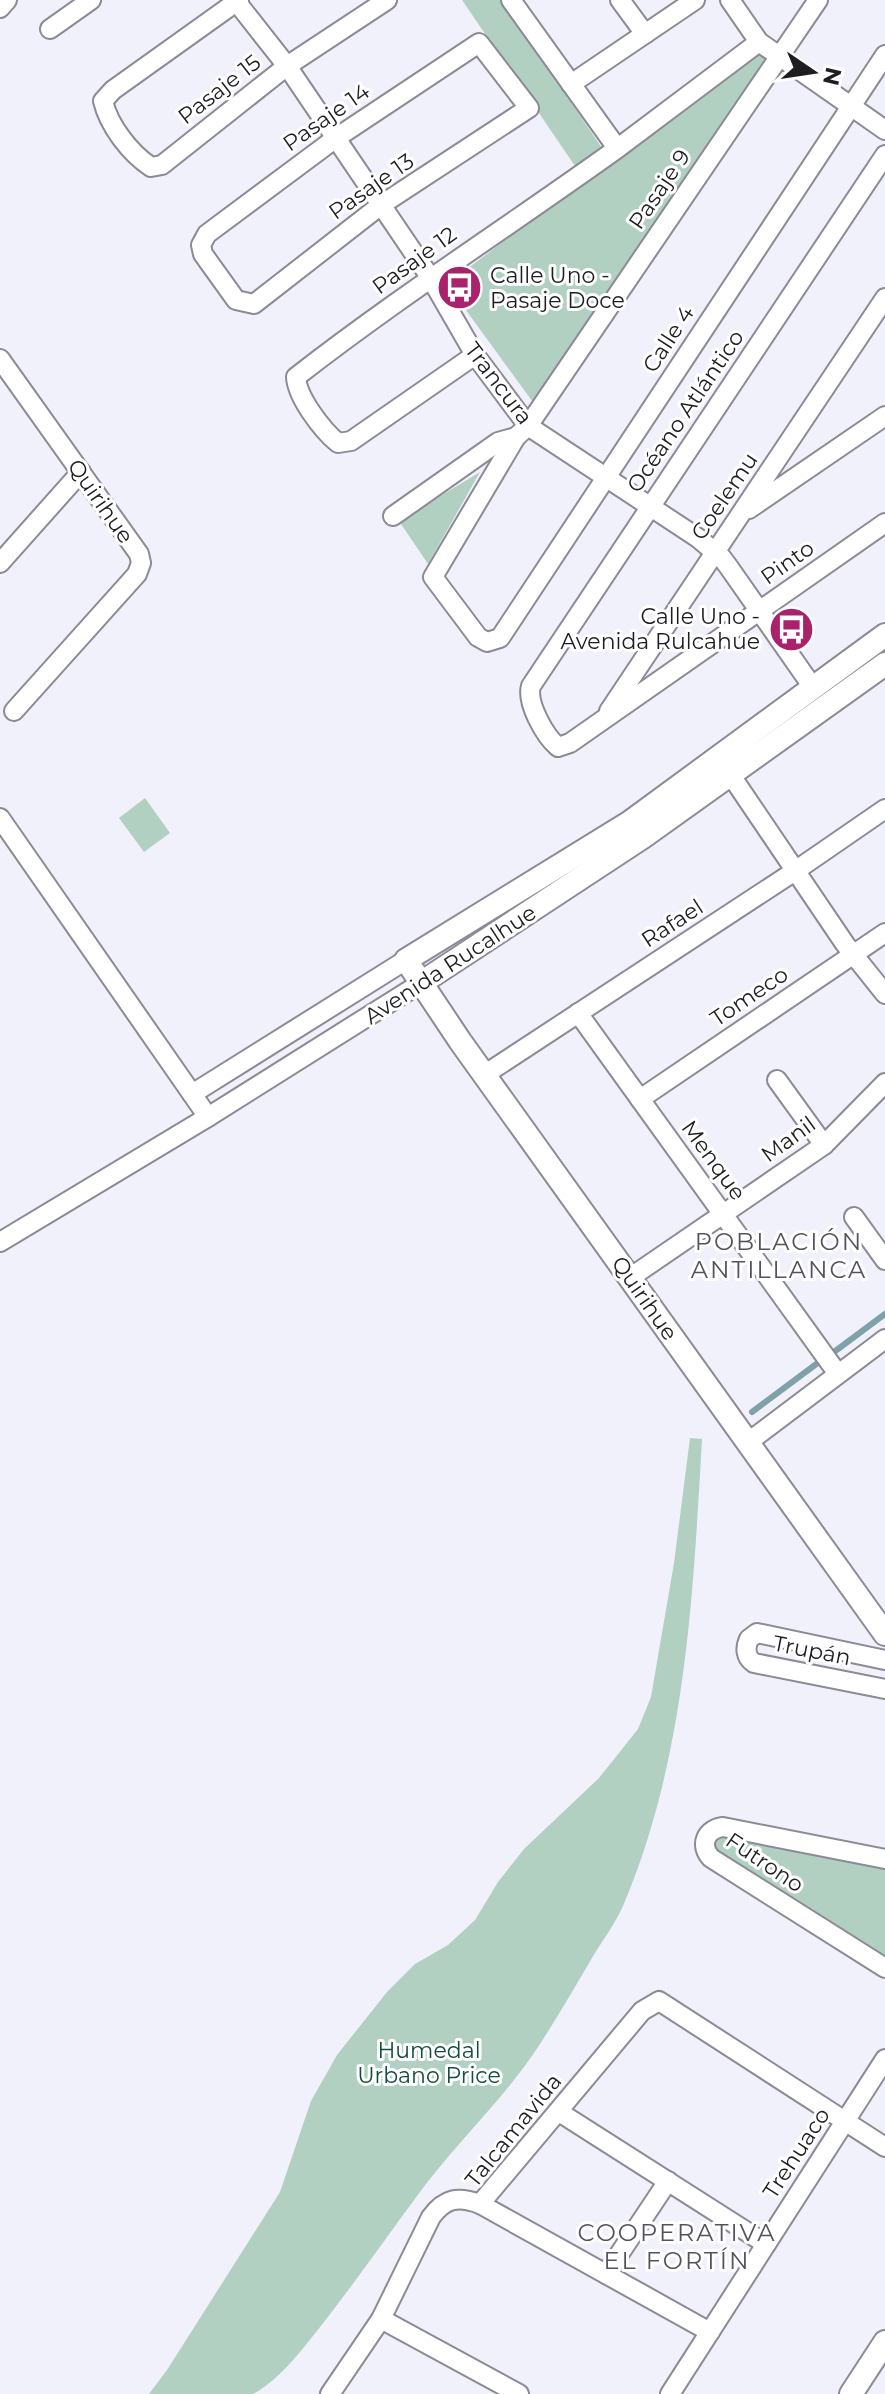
<svg xmlns="http://www.w3.org/2000/svg" width="885" height="2394" viewBox="0 0 885 2394" font-family="Montserrat,sans-serif">
  <style>
    .green { fill: #b1d0c1 }
    .lines { fill: none; stroke-linecap: round; stroke-linejoin: round }
    .stream { stroke: #7ea1aa; stroke-width: 6 }
    .minor-casing { stroke: #8b8a95; stroke-width: 22 }
    .tertiary-casing { stroke: #8b8a95; stroke-width: 26 }
    .minor { stroke: #fff; stroke-width: 18 }
    .tertiary { stroke: #fff; stroke-width: 22 }
    .labels { text-anchor: middle; stroke-width: 6; stroke-linejoin: round; paint-order: stroke }
    .street-label { font-size: 22px; fill: #1e1e22; stroke: #fff }
    .poi-label { font-size: 22px; fill: #1e1e22; stroke: #fff; text-anchor: start }
    .park-label { font-size: 22px; fill: #124e39; stroke: #fff }
    .neighbourhood-label { font-size: 24px; letter-spacing: 2px; fill: #54535d; stroke: #fff }
  </style>
  <rect width="100%" height="100%" fill="#f1f1fc"/>
  <g class="green">
    <path d="M462 0H501L604 151 577 169Z"/>
    <path d="M756 51 759 54 766 51 772 53 535 405 447 284Z"/>
    <path d="M480 472 428 564 399 521Z"/>
    <path d="M145 798 170 833 144 852 119 818Z"/>
    <path d="M690 1438 702 1439C693 1596 686 1758 623 1906 615 1924 602 1941 592 1958 576 1985 560 2013 542 2041 505 2099 454 2144 414 2200 384 2241 355 2282 324 2322 305 2346 281 2379 253 2394H149L167 2370 280 2192 311 2101 337 2055 387 1992 415 1964 448 1945 475 1920 498 1882 524 1849 599 1778 638 1729 651 1697 674 1563Z"/>
    <path d="M722 1836 885 1867V1958L718 1852 714 1843Z"/>
  </g>
  <g class="lines">
    <g class="stream">
      <path d="M834 1352 885 1314"/>
      <path d="M752 1412 819 1362"/>
    </g>
    <defs>
      <g id="minor">
        <path d="M235 0 287 66 430 277 475 355 528 426 698 538 722 558 728 566 812 686"/>
        <path d="M239 0 113 90 103 101C109 126 130 153 151 167L162 165 287 66 387 0"/>
        <path d="M511 0 617 148"/>
        <path d="M620 0 645 34"/>
        <path d="M730 0 759 42 885 130"/>
        <path d="M818 0 528 426 516 437 433 577 478 637 487 642 500 638 885 55"/>
        <path d="M0 8 7 0"/>
        <path d="M50 29 91 0"/>
        <path d="M479 43 529 108 381 205 254 304 236 300 203 254 201 245 207 234 336 138Z"/>
        <path d="M571 84 695 0"/>
        <path d="M885 155 531 686C526 703 545 736 558 747L570 743 885 523"/>
        <path d="M475 355 351 441 338 443C322 430 297 397 296 377 400 296 511 225 618 148 665 113 712 77 759 42"/>
        <path d="M0 359 139 554 141 563 137 574 14 711"/>
        <path d="M749 509 885 416"/>
        <path d="M393 516 498 442 516 437"/>
        <path d="M0 563 81 472"/>
        <path d="M609 711 885 298"/>
        <path d="M730 774 845 944 885 994"/>
        <path d="M0 818 208 1117"/>
        <path d="M578 1013 838 1374"/>
        <path d="M484 1075 795 871 885 809"/>
        <path d="M777 1080 824 1145"/>
        <path d="M192 1094 406 960"/>
        <path d="M640 1099 885 933"/>
        <path d="M854 1217 885 1260"/>
        <path d="M0 1242 208 1117 421 983"/>
        <path d="M631 1277 824 1145 885 1083"/>
        <path d="M747 1443 885 1339"/>
        <path d="M885 1660 757 1633 749 1639C745 1648 745 1657 754 1663L885 1689"/>
        <path d="M885 1859 723 1827C706 1829 699 1845 711 1858L885 1968"/>
        <path d="M559 2112 766 2244"/>
        <path d="M480 2204 642 2011 659 2001 885 2147"/>
        <path d="M606 2274 668 2181"/>
        <path d="M381 2319 519 2394"/>
        <path d="M330 2394 381 2319 431 2217C445 2198 458 2196 480 2204L710 2332"/>
        <path d="M670 2394 885 2059"/>
      </g>
      <g id="tertiary">
        <path d="M885 635 630 822 406 960 460 1041 885 1634"/>
        <path d="M421 983 643 837 885 664"/>
        <path d="M851 2394 885 2342"/>
      </g>
    </defs>
    <use href="#minor" class="minor-casing"/>
    <use href="#tertiary" class="tertiary-casing"/>
    <use href="#minor" class="minor"/>
    <use href="#tertiary" class="tertiary"/>
  </g>
  <defs>
    <symbol id="bus-disc" viewBox="-11 -11 22 22"><circle r="9.5" fill="#a8226c" stroke="#fff"/><path d="M-5-6H5V4H4V6H2V4H-2V6H-4V4H-5ZM-3.5-4V0h7V-4ZM-3.5 1.2v1.5H-2V1.2ZM2 1.2v1.5H3.5V1.2Z" fill="#fff"/></symbol>
  </defs>
  <g fill-rule="evenodd">
    <use href="#bus-disc" x="434" y="262" width="51" height="51"/>
    <use href="#bus-disc" x="766" y="604" width="51" height="51"/>
  </g>
  <g class="labels">
    <g class="street-label">
      <text transform="translate(219 89) rotate(-38)" y="8">Pasaje 15</text>
      <text transform="translate(326 117) rotate(-35)" y="8">Pasaje 14</text>
      <text transform="translate(371 186) rotate(-35)" y="8">Pasaje 13</text>
      <text transform="translate(659 189) rotate(-56)" y="8">Pasaje 9</text>
      <text transform="translate(414 260) rotate(-36)" y="8">Pasaje 12</text>
      <text transform="translate(668 339) rotate(-57)" y="8">Calle 4</text>
      <text transform="translate(499 383) rotate(53)" y="8">Trancura</text>
      <text transform="translate(685 411) rotate(-56)" y="8">Océano Atlántico</text>
      <text transform="translate(724 496) rotate(-56)" y="8">Coelemu</text>
      <text transform="translate(101 501) rotate(55)" y="8">Quirihue</text>
      <text transform="translate(787 562) rotate(-35)" y="8">Pinto</text>
      <text transform="translate(672 923) rotate(-33)" y="8">Rafael</text>
      <text transform="translate(450 964) rotate(-33)" y="8">Avenida Rucalhue</text>
      <text transform="translate(749 996) rotate(-34)" y="8">Tomeco</text>
      <text transform="translate(788 1139) rotate(-36)" y="8">Manil</text>
      <text transform="translate(714 1160) rotate(54)" y="8">Menque</text>
      <text transform="translate(645 1298) rotate(55)" y="8">Quirihue</text>
      <text transform="translate(812 1650) rotate(11)" y="8">Trupán</text>
      <text transform="translate(765 1862) rotate(34)" y="8">Futrono</text>
      <text transform="translate(513 2130) rotate(-51)" y="8">Talcamavida</text>
      <text transform="translate(796 2153) rotate(-57)" y="8">Trehuaco</text>
    </g>
    <g class="poi-label">
      <text x="490" y="283">Calle Uno -<tspan x="490" dy="25">Pasaje Doce</tspan></text>
      <text x="760" y="624" text-anchor="end">Calle Uno -<tspan x="760" dy="25">Avenida Rulcahue</tspan></text>
    </g>
    <g class="park-label">
      <text x="429" y="2058">Humedal<tspan x="429" dy="25">Urbano Price</tspan></text>
    </g>
    <g class="neighbourhood-label">
      <text x="779" y="1250">POBLACIÓN<tspan x="779" dy="28">ANTILLANCA</tspan></text>
      <text x="677" y="2241">COOPERATIVA<tspan x="677" dy="28">EL FORTÍN</tspan></text>
    </g>
  </g>
  <g transform="translate(813 72) rotate(103)" stroke="#ffffff" stroke-width="6" paint-order="stroke">
  <path d="M0-6L14 30L0 20L-14 30Z" fill="#1e1e22"/>
  <text y="-12" font-size="22" font-weight="bold" text-anchor="middle" fill="#1e1e22">N</text>
  </g>
</svg>
